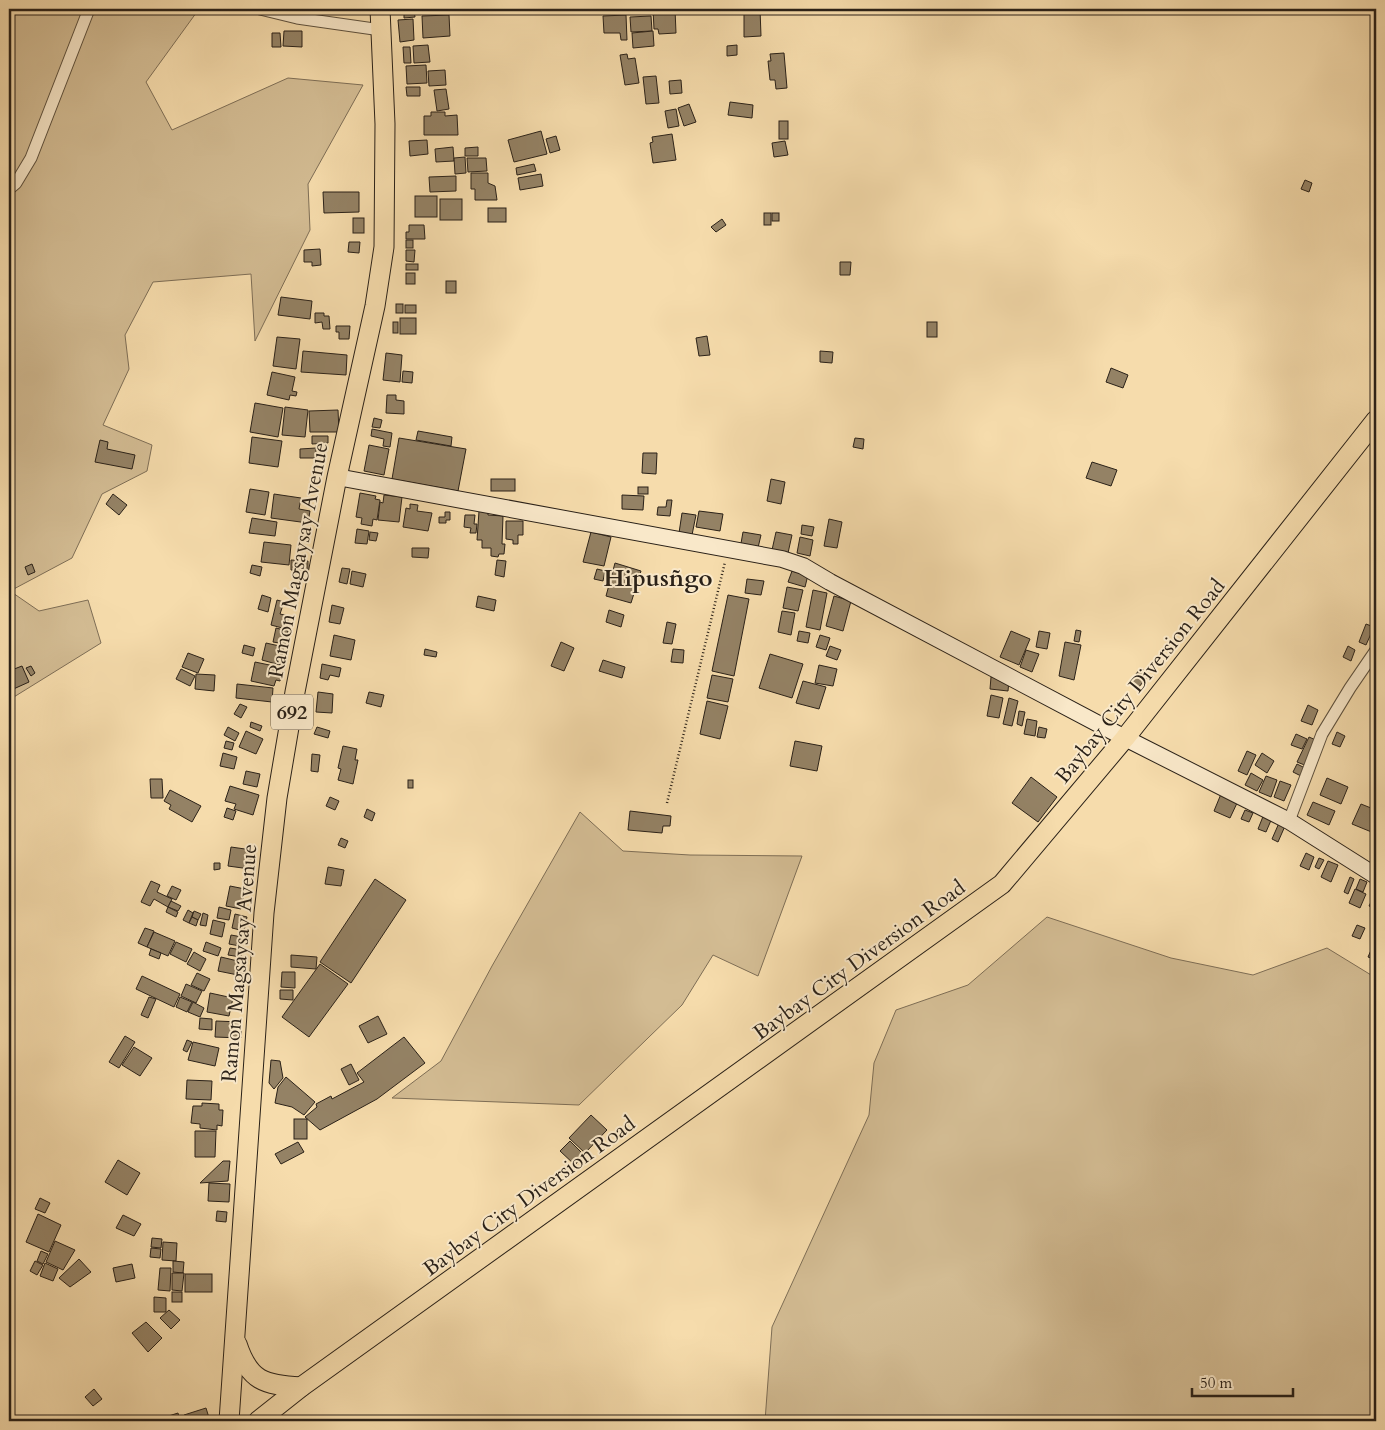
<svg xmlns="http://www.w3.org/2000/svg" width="1385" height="1430" viewBox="0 0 1385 1430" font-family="Cardo,serif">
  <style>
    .green { fill: #d3bc93; stroke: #7e6e56 }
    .building { fill: #948265; stroke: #2a2118 }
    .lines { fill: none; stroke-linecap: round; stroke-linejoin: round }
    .street-casing { stroke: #5d503d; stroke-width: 13 }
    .secondary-casing { stroke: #2a2118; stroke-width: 18 }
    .primary-casing { stroke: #2a2118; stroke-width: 21 }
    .path { stroke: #2a2118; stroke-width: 2.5; stroke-dasharray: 1 2.5; stroke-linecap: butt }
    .street { stroke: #f9e8c9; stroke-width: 11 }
    .secondary { stroke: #f9e8c9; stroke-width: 16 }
    .primary { stroke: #f6dcac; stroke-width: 19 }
    .labels { text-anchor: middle; stroke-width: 4; stroke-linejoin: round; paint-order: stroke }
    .shield { fill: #f9e8c9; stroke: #685d4d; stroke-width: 1 }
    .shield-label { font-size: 20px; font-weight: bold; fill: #2a2118 }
    .street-label { font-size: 21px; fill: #2a2118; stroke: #f9e8c9 }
    .quarter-label { font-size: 24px; font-weight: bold; fill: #2a2118; stroke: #f9e8c9 }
  </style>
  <rect width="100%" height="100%" fill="#f6dcac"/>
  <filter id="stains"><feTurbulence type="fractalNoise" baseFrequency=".004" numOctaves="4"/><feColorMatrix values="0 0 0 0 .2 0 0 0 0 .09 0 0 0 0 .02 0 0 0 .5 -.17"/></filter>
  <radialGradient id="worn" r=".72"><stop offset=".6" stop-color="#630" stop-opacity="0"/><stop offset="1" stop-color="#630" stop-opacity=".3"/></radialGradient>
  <g class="green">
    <path d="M9 9H199L146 82 172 130 288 78 363 85 308 184 310 230 255 341 251 274 153 282 125 335 129 369 103 425 152 445 147 471 102 494 72 558 10 591 39 611 88 600 101 643 9 700Z"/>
    <path d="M580 812 623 851 690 855 802 856 758 976 713 955 682 1005 579 1105 392 1098 441 1061 492 966Z"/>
    <path d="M1047 917 1171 958 1253 975 1327 948 1376 978V1421H765L772 1327 869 1115 874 1063 896 1010 968 985Z"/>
  </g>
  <g class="building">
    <path d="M404 9H414L415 17 404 18Z"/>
    <path d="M634 9H650V13L635 14Z"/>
    <path d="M653 9H675L676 33 659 34 658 29H654Z"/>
    <path d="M744 9H760L761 36 744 37Z"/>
    <path d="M449 15 450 36 423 38 422 16Z"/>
    <path d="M626 15 627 40H621L620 33H604L603 16Z"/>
    <path d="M651 16 652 31 631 32 630 17Z"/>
    <path d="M413 19 414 40 400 42 398 20Z"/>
    <path d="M284 31H302V47L283 46Z"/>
    <path d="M653 31 654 46 633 48 632 33Z"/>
    <path d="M272 33H280L281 47H272Z"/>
    <path d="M428 45 430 62 414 63 413 46Z"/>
    <path d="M737 45V55L727 56V46Z"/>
    <path d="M403 47H410L411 63H404Z"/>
    <path d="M784 53 787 88 776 89 775 80H770L768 61H771L770 54Z"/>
    <path d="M627 54 628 59 635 58 639 83 625 85 620 55Z"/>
    <path d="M426 65 427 83 407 84 406 66Z"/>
    <path d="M445 70 446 85 429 86 428 71Z"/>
    <path d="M656 76 659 103 646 104 643 77Z"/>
    <path d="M681 80 682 93 670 94 669 81Z"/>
    <path d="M406 87H420V96H407Z"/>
    <path d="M446 89 449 109 437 111 434 90Z"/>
    <path d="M730 102 753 105 752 118 728 115Z"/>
    <path d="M689 104 696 122 684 126 678 108Z"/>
    <path d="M676 109 679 126 668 128 665 111Z"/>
    <path d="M431 112H445V116L457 115 458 135H424V116H431Z"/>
    <rect x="779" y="121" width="9" height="18"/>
    <path d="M541 131 547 154 514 162 508 140Z"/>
    <path d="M672 134 676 160 653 163 650 143 653 142 652 137Z"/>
    <path d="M556 136 560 150 550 153 546 139Z"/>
    <path d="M427 140 428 154 410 156 409 141Z"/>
    <path d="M785 141 788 155 774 157 772 143Z"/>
    <path d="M453 147 454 161 436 162 435 149Z"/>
    <path d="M478 147V156H465V148Z"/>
    <path d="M465 157 466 173 455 174 454 158Z"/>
    <path d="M467 158H486L487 171 468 172Z"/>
    <path d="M534 164 536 171 517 175 516 168Z"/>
    <path d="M471 173H488V183L495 186 497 200H475V189H471Z"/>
    <path d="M541 174 543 186 520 190 518 178Z"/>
    <path d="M456 176V191L430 192 429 177Z"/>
    <path d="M1305 180 1312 183 1309 192 1301 189Z"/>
    <path d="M323 192H359V212L324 213Z"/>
    <rect x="415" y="196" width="22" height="21"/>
    <rect x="440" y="199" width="22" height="21"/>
    <rect x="488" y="208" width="18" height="14"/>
    <rect x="764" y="213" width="7" height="12"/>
    <rect x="772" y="213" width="7" height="8"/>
    <rect x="353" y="218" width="11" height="15"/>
    <path d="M722 219 726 225 716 232 711 227Z"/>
    <path d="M409 225H424L425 239H406V232H409Z"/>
    <rect x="406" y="240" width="7" height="8"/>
    <path d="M349 242H360L359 253 348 252Z"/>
    <path d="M320 249 321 265 312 266V262H304V250Z"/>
    <path d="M406 250H415L414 262 406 261Z"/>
    <path d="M840 262H851L850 275H840Z"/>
    <rect x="406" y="264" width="12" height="6"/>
    <rect x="406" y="273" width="9" height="11"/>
    <rect x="446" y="281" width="10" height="12"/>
    <path d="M281 297 312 301 310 319 278 315Z"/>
    <rect x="396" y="304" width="7" height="9"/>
    <rect x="405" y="305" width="11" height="8"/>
    <path d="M315 313H324V316H329L330 329H323L322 322 315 323Z"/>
    <rect x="400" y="318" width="16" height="16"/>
    <rect x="393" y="322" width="5" height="11"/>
    <rect x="927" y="322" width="10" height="15"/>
    <path d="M336 326H350L349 339H339V332H336Z"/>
    <path d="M707 336 710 355 699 356 696 338Z"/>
    <path d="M277 337 300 339 296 369 273 366Z"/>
    <path d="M303 351 347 355 346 375 301 372Z"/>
    <path d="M820 351 833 352 832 363 820 362Z"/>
    <path d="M386 353 402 355 400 382 383 380Z"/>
    <path d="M1111 368 1128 375 1123 388 1106 382Z"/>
    <path d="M403 371 413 372 412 383 402 382Z"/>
    <path d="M272 372 295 377 292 391 297 392 296 396 290 395 289 400 267 395Z"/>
    <path d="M387 395H396V400L404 401V414L386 413Z"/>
    <path d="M255 403 283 408 278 437 250 432Z"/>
    <path d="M285 407 308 410 305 437 282 435Z"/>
    <path d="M338 410 339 432H310L309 411Z"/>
    <path d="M374 418 382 420 380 428 372 427Z"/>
    <path d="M372 429 392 433 390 447 383 446 384 439 371 436Z"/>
    <path d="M418 431 452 437 451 446 416 440Z"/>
    <path d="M312 436H328V443L312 444Z"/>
    <path d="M252 437 282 441 278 467 249 463Z"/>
    <path d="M399 438 466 449 458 491 392 479Z"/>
    <path d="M855 438 864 439 863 449 853 447Z"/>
    <path d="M100 440 108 442 107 449 135 455 132 469 95 462Z"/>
    <path d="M369 445 389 449 384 475 364 471Z"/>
    <path d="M316 448V458H300V449Z"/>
    <path d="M643 453H657L656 474 642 473Z"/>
    <path d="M1092 462 1117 470 1111 486 1086 478Z"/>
    <rect x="491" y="479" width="24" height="12"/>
    <path d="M771 479 785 482 781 504 767 501Z"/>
    <rect x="638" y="487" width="10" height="7"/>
    <path d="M250 489 269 492 265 515 246 512Z"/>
    <path d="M360 493 376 496 375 499 380 500 377 520 373 519 372 526 361 524 362 518 356 517Z"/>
    <path d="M113 494 127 505 119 515 106 504Z"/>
    <path d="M274 494 301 498 299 509 310 511 308 523 271 518Z"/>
    <path d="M384 495 402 497 399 522 378 520 380 502 383 503Z"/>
    <path d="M622 495 644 496 643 510 622 509Z"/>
    <path d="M667 500H672L670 516 657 515 658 507H666Z"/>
    <path d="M410 504 418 505 417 511 432 513 428 531 403 527 406 508 410 509Z"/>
    <path d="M479 511H488V515L503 516 502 544H505L504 554H499L498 557 491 556V548H482V540H477Z"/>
    <path d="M699 511 723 514 720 531 696 527Z"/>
    <path d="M445 512H450V520H446V523H439V517H445Z"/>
    <path d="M682 513 696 515 692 535 679 533Z"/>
    <path d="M465 515H475L474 524H477L476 533H470L471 528 464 527Z"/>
    <path d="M252 518 277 522 275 536 249 533Z"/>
    <path d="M829 519 842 522 837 548 824 546Z"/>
    <path d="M506 521H523V535H518V544H513V540L506 539Z"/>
    <path d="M802 525 814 527 812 536 801 534Z"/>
    <path d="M357 529 369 531 367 544 355 543Z"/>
    <path d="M370 532 378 533 376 541 369 540Z"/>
    <path d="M591 532 611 537 604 566 583 562Z"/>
    <path d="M743 532 761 535 757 552 740 549Z"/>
    <path d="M776 532 792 535 788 553 772 550Z"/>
    <path d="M800 537 813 540 810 556 797 553Z"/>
    <path d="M264 542 291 545 289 565 261 562Z"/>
    <path d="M412 548H429L428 558 412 557Z"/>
    <path d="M291 560 308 561V570H291Z"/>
    <path d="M497 560 506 561 504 577 495 575Z"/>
    <path d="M615 563 641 571 631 603 606 596Z"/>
    <path d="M32 564 35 572 28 575 25 567Z"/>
    <path d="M252 565 262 567 260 576 250 573Z"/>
    <path d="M342 568 350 569 347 584 339 582Z"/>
    <path d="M597 569 605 571 603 581 594 579Z"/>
    <path d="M352 571 366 574 363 587 350 584Z"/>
    <path d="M792 571 808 575 805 587 788 582Z"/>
    <path d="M747 579 764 581 761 595 745 593Z"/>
    <path d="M787 587 803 590 798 611 783 608Z"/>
    <path d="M813 590 827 593 820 630 806 627Z"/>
    <path d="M262 595 271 598 268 612 258 609Z"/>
    <path d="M728 595 749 599 734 676 712 671Z"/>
    <path d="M478 596 496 600 494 611 476 607Z"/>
    <path d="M834 596 851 601 843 631 826 626Z"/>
    <path d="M277 600 284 602 280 614 289 616 286 629 271 625Z"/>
    <path d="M332 605 344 608 340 624 329 622Z"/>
    <path d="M609 610 624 615 621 627 606 622Z"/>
    <path d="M782 611 795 613 791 635 778 632Z"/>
    <path d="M667 622 676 624 672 644 663 643Z"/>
    <path d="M1366 624 1374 627 1366 645 1359 642Z"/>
    <path d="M276 628 288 631 285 644 273 642Z"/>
    <path d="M1076 630 1081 631 1079 642 1074 641Z"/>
    <path d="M799 631 810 633 808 643 797 641Z"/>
    <path d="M1011 631 1030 639 1019 665 1000 657Z"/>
    <path d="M1039 631 1050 633 1047 649 1036 647Z"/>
    <path d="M334 635 355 640 351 660 330 656Z"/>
    <path d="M820 635 830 638 826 650 816 647Z"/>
    <path d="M561 642 574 648 564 671 551 666Z"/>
    <path d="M1065 642 1081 645 1074 680 1059 676Z"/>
    <path d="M266 643 284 647 280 665 262 660Z"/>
    <path d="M244 645 255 648 253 656 242 653Z"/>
    <path d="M830 646 841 650 837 660 826 656Z"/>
    <path d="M1348 646 1355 650 1351 661 1343 657Z"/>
    <path d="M425 649 437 652 436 657 424 655Z"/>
    <path d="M673 649 684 650 683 663 671 662Z"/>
    <path d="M1026 650 1039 654 1032 672 1020 667Z"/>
    <path d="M188 653 204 659 198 673 182 667Z"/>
    <path d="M770 654 803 664 792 698 759 688Z"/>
    <path d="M603 660 625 667 622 678 599 671Z"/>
    <path d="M255 662 279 667 277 675 281 676 280 681 276 680 274 686 251 681Z"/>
    <path d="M322 664 341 668 339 677 330 675 328 680 320 678Z"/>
    <path d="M819 665 837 669 833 686 815 683Z"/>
    <path d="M22 666 29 682 9 691V671Z"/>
    <path d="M31 666 35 673 31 676 26 668Z"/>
    <path d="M1141 668 1149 675 1138 688 1130 681Z"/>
    <path d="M181 669 195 676 190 686 176 679Z"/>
    <path d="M196 674 215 675 214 691 195 689Z"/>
    <path d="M712 675 733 679 728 702 707 698Z"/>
    <path d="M991 677 1009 680 1008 691 990 689Z"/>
    <path d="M803 681 826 687 819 709 796 703Z"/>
    <path d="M237 684 273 688 272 702 236 698Z"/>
    <path d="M318 692 333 694 332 713 316 712Z"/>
    <path d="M369 692 384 695 381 707 366 703Z"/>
    <path d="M991 695 1003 698 999 718 987 716Z"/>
    <path d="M1009 698 1018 701 1012 726 1003 724Z"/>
    <path d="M707 701 728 706 720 739 700 734Z"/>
    <path d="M240 704 247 707 241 718 234 714Z"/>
    <path d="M1308 705 1318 710 1312 725 1301 721Z"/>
    <path d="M1019 711 1025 712 1022 726 1017 724Z"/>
    <path d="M1027 719 1037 721 1035 736 1024 734Z"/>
    <path d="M251 722 262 726 260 731 250 727Z"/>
    <path d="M228 727 239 733 235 741 224 735Z"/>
    <path d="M317 727 330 731 328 738 314 734Z"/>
    <path d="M1039 727 1047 729 1045 738 1037 737Z"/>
    <path d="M246 731 263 739 256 754 239 747Z"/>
    <path d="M1337 732 1345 736 1340 747 1332 744Z"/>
    <path d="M1296 734 1307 739 1302 749 1291 745Z"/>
    <path d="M1309 737 1318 741 1307 766 1297 762Z"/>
    <path d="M226 741 234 743 232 750 224 748Z"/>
    <path d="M795 741 822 746 817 771 790 766Z"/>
    <path d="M343 746 357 749 355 760H358L353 784 338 780 341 769 338 768Z"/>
    <path d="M1247 751 1256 755 1247 775 1238 771Z"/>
    <path d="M223 753 237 757 234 769 220 766Z"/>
    <path d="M1262 753 1274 761 1267 773 1255 765Z"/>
    <path d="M312 754 320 755 318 772 311 771Z"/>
    <path d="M1297 764 1305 768 1301 776 1293 772Z"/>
    <path d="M246 771 260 774 257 787 243 784Z"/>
    <path d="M1251 773 1263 780 1257 791 1245 785Z"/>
    <path d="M1266 776 1277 780 1271 797 1259 792Z"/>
    <path d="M1031 777 1057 797 1038 822 1012 803Z"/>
    <path d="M1327 778 1348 787 1341 804 1320 795Z"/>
    <path d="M150 779H162L163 798H151Z"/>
    <rect x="408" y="780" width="5" height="8"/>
    <path d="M1280 781 1291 785 1284 801 1274 797Z"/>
    <path d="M230 786 259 795 253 815 234 809 236 804 225 801Z"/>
    <path d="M170 790 201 806 192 822 169 809 171 805 164 801Z"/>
    <path d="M1221 794 1238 801 1230 818 1214 811Z"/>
    <path d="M330 797 339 801 335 810 326 806Z"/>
    <path d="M1313 802 1335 811 1329 825 1307 815Z"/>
    <path d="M1361 804 1376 810V827L1374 833 1352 824Z"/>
    <path d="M227 808 236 811 233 820 224 817Z"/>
    <path d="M367 809 375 813 372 821 364 817Z"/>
    <path d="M1245 810 1253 813 1249 822 1241 819Z"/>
    <path d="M630 811 671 816 670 826H663L662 833 628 830Z"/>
    <path d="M1264 814 1272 818 1266 832 1258 829Z"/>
    <path d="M1279 823 1285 826 1278 842 1272 839Z"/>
    <path d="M341 838 348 841 345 848 338 845Z"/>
    <path d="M231 847 252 850 250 869 228 866Z"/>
    <path d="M1306 853 1314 857 1309 870 1300 866Z"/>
    <path d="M1319 858 1324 860 1319 869 1315 867Z"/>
    <path d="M1328 861 1338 865 1331 882 1321 877Z"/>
    <path d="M214 863H220V869L214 870Z"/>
    <path d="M328 867 344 870 341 886 325 884Z"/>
    <path d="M1350 877 1354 879 1348 894 1344 892Z"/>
    <path d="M375 879 406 900 351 983 320 962Z"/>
    <path d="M1360 879 1367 882 1363 892 1356 889Z"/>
    <path d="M151 881 160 885 157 892 172 899 168 907 154 899 150 906 141 902Z"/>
    <path d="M172 886 181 890 176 900 167 896Z"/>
    <path d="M230 886 245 889 241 909 226 906Z"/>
    <path d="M1355 889 1366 894 1360 908 1349 903Z"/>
    <path d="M1375 894H1376V909L1369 906Z"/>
    <path d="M171 901 181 906 178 911 168 907Z"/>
    <path d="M168 907 178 912 176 917 166 912Z"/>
    <path d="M219 907 231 910 229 920 217 918Z"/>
    <path d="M188 910 193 913 189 923 183 920Z"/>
    <path d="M194 911 201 914 198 920 192 917Z"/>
    <path d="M203 913 208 915 206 926 200 925Z"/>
    <path d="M235 914 247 917 244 931 232 928Z"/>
    <path d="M192 917 198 920 196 926 189 923Z"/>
    <path d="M213 920 225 923 222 937 210 934Z"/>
    <path d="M1357 925 1365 928 1360 939 1352 936Z"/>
    <path d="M145 928 154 931 147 947 138 943Z"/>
    <path d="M154 932 175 941 168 956 147 947Z"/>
    <path d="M231 935 242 937 240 946 229 944Z"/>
    <path d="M176 942 192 949 186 962 170 954Z"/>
    <path d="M206 942 221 948 218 956 203 951Z"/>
    <path d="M230 948 242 950 241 957 228 955Z"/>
    <path d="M1372 948 1376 950V960L1368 957Z"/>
    <path d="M151 949 161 953 159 959 149 955Z"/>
    <path d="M194 952 206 959 200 971 187 964Z"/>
    <path d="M291 955 317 957 316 969 291 967Z"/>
    <path d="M221 957 246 963 243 976 218 971Z"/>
    <path d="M320 964 348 984 309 1037 282 1017Z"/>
    <path d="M282 972H295V988L281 987Z"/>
    <path d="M197 973 210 979 204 991 191 985Z"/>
    <path d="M142 976 180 994 174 1007 136 989Z"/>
    <path d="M186 984 202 991 196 1003 181 996Z"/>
    <path d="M280 990H293V1000L280 999Z"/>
    <path d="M210 993 233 998 229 1016 207 1012Z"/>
    <path d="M149 997 156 999 148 1018 141 1015Z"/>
    <path d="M180 997 192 1002 187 1012 176 1007Z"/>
    <path d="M193 1002 204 1008 200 1017 188 1012Z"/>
    <path d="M378 1016 387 1034 368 1043 359 1026Z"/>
    <path d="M200 1018 212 1019V1030L199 1029Z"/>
    <path d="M216 1021 241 1022V1038L215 1037Z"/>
    <path d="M125 1036 135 1042 119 1068 109 1062Z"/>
    <path d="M404 1037 425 1063 377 1099 320 1130 305 1117 317 1107 316 1104 331 1096 332 1099 364 1082 357 1073Z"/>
    <path d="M187 1040 192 1042 187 1052 183 1050Z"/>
    <path d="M193 1042 219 1048 215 1066 188 1060Z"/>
    <path d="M134 1047 152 1058 140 1076 122 1065Z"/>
    <path d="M271 1060 280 1061 283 1078 274 1089 269 1083Z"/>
    <path d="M351 1064 359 1080 349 1085 341 1069Z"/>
    <path d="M286 1077 315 1102 304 1115 292 1107 275 1103 278 1087Z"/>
    <path d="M187 1080 212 1081 211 1100 186 1099Z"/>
    <path d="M202 1103 219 1104V1110H223L222 1126 217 1125V1130L200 1128V1124L191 1123 193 1106H202Z"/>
    <path d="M591 1115 607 1130 585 1153 569 1138Z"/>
    <rect x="294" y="1119" width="13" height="20"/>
    <path d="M195 1131H216L215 1157H195Z"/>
    <path d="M570 1141 584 1155 575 1165 560 1151Z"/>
    <path d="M298 1142 304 1152 281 1164 275 1154Z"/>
    <path d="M118 1160 140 1173 127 1195 105 1182Z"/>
    <path d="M223 1161H230L228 1181 200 1183Z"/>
    <path d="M209 1183 230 1184 229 1202 208 1201Z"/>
    <path d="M40 1198 50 1203 45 1213 35 1209Z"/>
    <path d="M217 1211 227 1212 226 1222 216 1221Z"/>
    <path d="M38 1214 61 1225 49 1252 26 1242Z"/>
    <path d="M123 1215 141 1224 134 1236 116 1228Z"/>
    <path d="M152 1238 162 1239 161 1248 151 1247Z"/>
    <path d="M55 1241 75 1250 63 1270 46 1262Z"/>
    <path d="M163 1242 177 1243 176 1261 162 1260Z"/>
    <path d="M151 1248 161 1249 160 1258 150 1257Z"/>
    <path d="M41 1251 48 1254 43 1264 37 1261Z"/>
    <path d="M79 1259 91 1272 70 1287 59 1278Z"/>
    <path d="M35 1261 43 1265 37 1275 30 1271Z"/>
    <path d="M173 1261 184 1262 183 1273 173 1272Z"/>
    <path d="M45 1263 58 1269 53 1281 40 1276Z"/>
    <path d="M132 1264 135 1278 116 1282 113 1268Z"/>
    <path d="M160 1268H171L170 1291 158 1290Z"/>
    <path d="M172 1273H184L182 1291 172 1290Z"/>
    <rect x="185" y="1274" width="27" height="18"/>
    <rect x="172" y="1292" width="10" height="10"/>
    <path d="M154 1297 166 1298V1312H154Z"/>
    <path d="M169 1310 180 1320 171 1329 160 1318Z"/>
    <path d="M146 1322 162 1338 148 1352 132 1333Z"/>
    <path d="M94 1389 102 1399 93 1406 85 1397Z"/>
    <path d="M206 1408 210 1421H185L184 1415Z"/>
    <path d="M178 1413 180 1421H157L156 1420Z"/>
  </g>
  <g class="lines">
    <defs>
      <g id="street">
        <path d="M260 9 297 18 381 30"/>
        <path d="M9 189 16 183 31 158 89 9"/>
        <path d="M1289 821 1322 734 1350 688 1376 650"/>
      </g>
      <path id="secondary" d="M337 477 782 559 803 566 830 582 1125 738 1289 821 1376 876"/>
      <g id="primary">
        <path d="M237 1344C249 1381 264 1385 301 1387"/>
        <path d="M229 1421 264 913 277 798 295 692 337 477 375 306 384 247 385 124 380 9"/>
        <path d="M258 1421 301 1387 1002 884 1125 738 1376 420"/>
      </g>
    </defs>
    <use href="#street" class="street-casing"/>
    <use href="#secondary" class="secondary-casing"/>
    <use href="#primary" class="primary-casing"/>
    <path class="path" d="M667 803 725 562"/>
    <use href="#street" class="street"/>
    <use href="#secondary" class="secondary"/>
    <use href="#primary" class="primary"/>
  </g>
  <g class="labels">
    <rect class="shield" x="271" y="694.5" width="42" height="35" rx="4"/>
    <g class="shield-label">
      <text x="292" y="719">692</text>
    </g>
    <g class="street-label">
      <text transform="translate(298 560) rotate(-79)" y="7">Ramon Magsaysay Avenue</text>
      <text transform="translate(1140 681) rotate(-51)" y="7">Baybay City Diversion Road</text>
      <text transform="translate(859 960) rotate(-36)" y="7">Baybay City Diversion Road</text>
      <text transform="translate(239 963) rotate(-85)" y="7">Ramon Magsaysay Avenue</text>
      <text transform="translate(529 1196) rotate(-36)" y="7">Baybay City Diversion Road</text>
    </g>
    <g class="quarter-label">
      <text x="658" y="586">Hipusñgo</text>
    </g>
  </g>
  <rect width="1385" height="1430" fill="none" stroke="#f6dcac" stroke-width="30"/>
  <rect x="10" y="10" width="1365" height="1410" fill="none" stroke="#2a2118" stroke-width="2.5"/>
  <rect x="15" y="15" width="1355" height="1400" fill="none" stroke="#2a2118"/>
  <path d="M1192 1388v8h101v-8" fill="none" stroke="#2a2118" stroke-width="2.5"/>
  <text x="1200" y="1388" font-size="15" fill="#2a2118" stroke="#f9e8c9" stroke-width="4" paint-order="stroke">50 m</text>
  <rect width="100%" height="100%" filter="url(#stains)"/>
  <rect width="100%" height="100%" fill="url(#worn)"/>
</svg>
